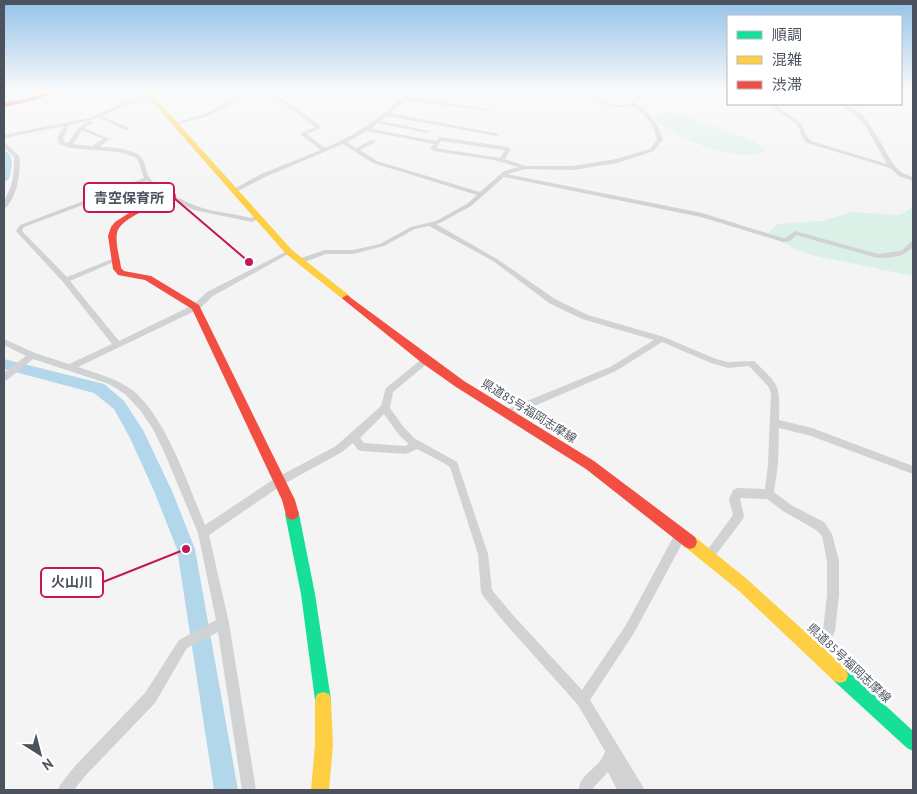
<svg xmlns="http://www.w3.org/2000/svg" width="917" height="794" viewBox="0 0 917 794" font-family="'PT Sans','Noto Sans JP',sans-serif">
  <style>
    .green { fill: #dbf0e6 }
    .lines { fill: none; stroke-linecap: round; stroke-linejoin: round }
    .river { fill: #b3d7ea; fill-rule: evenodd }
    .street { fill: #d0d2d4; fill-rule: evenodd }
    .fast { fill: #16e098; fill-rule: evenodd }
    .slow { fill: #ffcf43; fill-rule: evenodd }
    .jam { fill: #f24e42; fill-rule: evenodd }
    .wall { fill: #bcbcbe }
    .shaded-wall { fill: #99999b }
    .labels { text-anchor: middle; stroke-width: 5; stroke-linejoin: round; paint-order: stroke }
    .street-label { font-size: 12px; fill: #4c535f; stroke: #fff }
    .leader { fill: none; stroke: #c2185b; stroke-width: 2 }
    .callout-dot { fill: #c2185b; stroke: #fff; stroke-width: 2 }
    .callout { fill: #fff; stroke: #c2185b; stroke-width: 2 }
    .callout-label { font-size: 14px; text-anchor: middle; font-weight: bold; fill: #4c535f }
  </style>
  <rect width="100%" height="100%" fill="#f4f4f4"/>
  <g class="green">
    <path d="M4 90H53L24 100 4 103Z"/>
    <path d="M661 112 679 113 689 117 747 138 767 150C739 166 676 138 653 119L655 116Z"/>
    <path d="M913 207V276L811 255 797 250 771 236 769 232 778 224 822 221 853 212 896 215 904 213Z"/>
  </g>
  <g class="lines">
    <g class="river">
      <path d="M4 150C16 156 11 169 9 179L4 182Z"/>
      <path d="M4 359 104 384 124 401 143 430 172 491 195 549 238 790H214L177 549 154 491 130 438 114 409 94 393 4 369Z"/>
    </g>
    <g class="street">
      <path d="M255 90H260L208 116 175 125 173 124 204 114Z"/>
      <path d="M266 90H271L321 126V128L307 134 325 148C360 133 383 115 411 90H415L408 97 491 110 489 111 405 100 390 113 500 134 497 136 387 116 381 121 430 131 427 133 378 123 371 129 436 141 440 137 508 147 511 149 505 159 525 166H573L616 159 650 149 657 139C653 124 646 113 632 106L626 107H611L580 95 506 91 504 90 581 93 612 105H626L631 103 637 96 656 91 728 90V92C707 92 659 87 641 98 640 98 637 103 636 104 650 111 658 124 663 139L654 151 617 163 573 170 526 169 507 174 702 213 783 238H786L795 231 878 254 901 251 911 242 913 241V247C903 257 893 258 878 258L796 235 790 241 783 242 701 217 504 177 471 206 440 223 436 224 497 259 555 299 588 315 664 337 716 359 728 362 754 361C780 386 780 384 779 420L812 428 913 466V474L811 436 779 428 778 464 774 492 791 505 824 522 832 534 839 561V595L835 631 822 658 818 660 814 658 812 654 823 630 827 595V561L822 536 816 530 783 511 767 499 740 498 744 516 743 519 712 560 708 561 704 560 703 556 733 515 729 499 733 490 737 488 765 489 768 464 771 393 768 386 749 366 728 368 711 363 662 342 616 371 511 416H505L504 413 505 410 610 367 654 340 582 319 549 303 493 261 429 226 415 229 384 246 353 254H326L302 263H298V259L325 250H353L380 244 411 227 436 221 467 204 477 195 373 163 343 144 265 177 236 192H232V190L261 174 321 150 300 134 315 127ZM367 131 434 144 430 149 433 151 494 160 519 167 504 171 480 192 377 161 360 150 375 142V140H371L356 148 347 142ZM441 141 505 150 500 158 436 148Z"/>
      <path d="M147 93 151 94 102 116 129 128V130H125L99 117 92 120 69 125 63 138 64 142 68 143C75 134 80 122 92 121V123L84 128 110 139 99 147C111 147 130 148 140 156 146 161 145 170 149 177 156 187 170 194 181 199 203 212 227 212 251 218L257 216 260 218 252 222 194 210 170 198 147 181 24 227 22 231 67 277 112 259H116V261L70 281 119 341 193 305 207 292 287 251 289 250 292 252 213 296 199 309 78 367C96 373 115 378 131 389 166 416 188 485 205 525L274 479 336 446 381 406 386 388 423 358H429L430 360 429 362 393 392 390 408 402 425 414 438 457 462 488 554 492 590 512 614 582 690 626 625 676 532 680 531 684 532 685 536 684 540 634 633 590 700 645 790H617L608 772 593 788V790H579C579 773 602 767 605 751L578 705 504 622 483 596 481 592 478 554 450 467 442 462 417 449 406 454 361 451 358 450 353 443 342 452 282 485 209 535 229 623 256 790H242L218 632 187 648 155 703 85 776 74 790H58L60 785 75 766 145 693 179 640 216 620 198 533 165 454 153 429 140 410 125 394 109 384 33 359 7 380 4 381V373L26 356 4 345V339L35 353 69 364 112 344 63 282 16 231 20 225 144 178 138 160 135 157 119 152 69 148 60 144 57 138 64 126 4 138V135L89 118ZM82 130 103 139 92 146 73 144ZM384 414 399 435 409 444 405 446 364 443 360 438Z"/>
      <path d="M772 104H776C782 113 792 115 800 123 805 128 805 136 811 141L887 164 865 125 858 118 840 104C865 102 882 149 894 165 899 172 906 175 913 177V181L899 176 890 168 807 143C801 138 801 131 797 125 789 116 777 115 772 104Z"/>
      <path d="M4 142 19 156C22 170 16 201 4 209 3 200 8 194 11 186 14 176 14 167 14 157L4 147Z"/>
    </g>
    <g class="fast">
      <path d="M155 90H163L149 96 146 94Z"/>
      <path d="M292 508 297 510 299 514 315 594 331 700 329 706 323 708 317 706 315 700 301 594 285 514 287 510Z"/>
      <path d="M840 667 846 669 913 731V751L907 748 834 681 832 675 834 669Z"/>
    </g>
    <g class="slow">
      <path d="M142 90H148L292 250 350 296V300H344L286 254Z"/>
      <path d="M690 535 695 537 748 580 846 669 848 675 846 681 840 683 834 681 738 590 685 547 683 542 685 537Z"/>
      <path d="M323 692 329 694 331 700 333 745 329 790H311L315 745V700L317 694Z"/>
    </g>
    <g class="jam">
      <path d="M52 90H60L35 100 4 107V103L31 98Z"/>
      <path d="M173 194H176V198C162 203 120 217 117 233 115 244 120 258 121 268L124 271 151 276 199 305 295 500 299 514 297 518 292 520 287 518 282 500 192 309 145 280 118 275 113 269 108 236 111 227 115 222 143 204Z"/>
      <path d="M347 295 464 381 594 461 695 537 697 542 695 547 690 549 685 547 586 469 456 387 422 363 344 300 342 298Z"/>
    </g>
  </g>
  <path class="wall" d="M79 90H101L90 94Z"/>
  <path class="shaded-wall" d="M88 90H101L90 94Z"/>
  <linearGradient id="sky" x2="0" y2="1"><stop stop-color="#93c2e9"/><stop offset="0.45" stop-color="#fafafa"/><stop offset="1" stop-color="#fafafa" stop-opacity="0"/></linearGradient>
  <rect width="917" height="201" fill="url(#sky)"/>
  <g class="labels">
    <g class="street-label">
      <text transform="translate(529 411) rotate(32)" y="4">県道85号福岡志摩線</text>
      <text transform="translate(849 663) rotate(43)" y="4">県道85号福岡志摩線</text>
    </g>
  </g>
  <path class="leader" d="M249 262L174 198M186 549L103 582"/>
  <g class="callout-dot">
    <circle cx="249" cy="262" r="5"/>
    <circle cx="186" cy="549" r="5"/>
  </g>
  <g class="callout">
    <rect x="84" y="183" width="90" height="29" rx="5"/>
    <rect x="41" y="568" width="62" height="29" rx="5"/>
  </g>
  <g class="callout-label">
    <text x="129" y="203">青空保育所</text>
    <text x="72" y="587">火山川</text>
  </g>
  <rect width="917" height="794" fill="none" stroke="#4c535f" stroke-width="10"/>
  <rect x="727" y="15" width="175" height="90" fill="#ffffff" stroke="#b7babf"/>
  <rect x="737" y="31" width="25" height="8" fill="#16e098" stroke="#b7babf"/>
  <text x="772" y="40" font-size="15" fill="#4c535f">順調</text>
  <rect x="737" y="56" width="25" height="8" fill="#ffcf43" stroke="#b7babf"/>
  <text x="772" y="65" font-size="15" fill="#4c535f">混雑</text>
  <rect x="737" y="81" width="25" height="8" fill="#f24e42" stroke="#b7babf"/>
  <text x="772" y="90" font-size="15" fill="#4c535f">渋滞</text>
  <g transform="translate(40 754) rotate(144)" stroke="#ffffff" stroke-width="4" paint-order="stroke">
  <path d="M0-4L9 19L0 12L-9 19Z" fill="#4c535f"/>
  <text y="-8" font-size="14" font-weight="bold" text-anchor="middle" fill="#4c535f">N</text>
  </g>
</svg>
